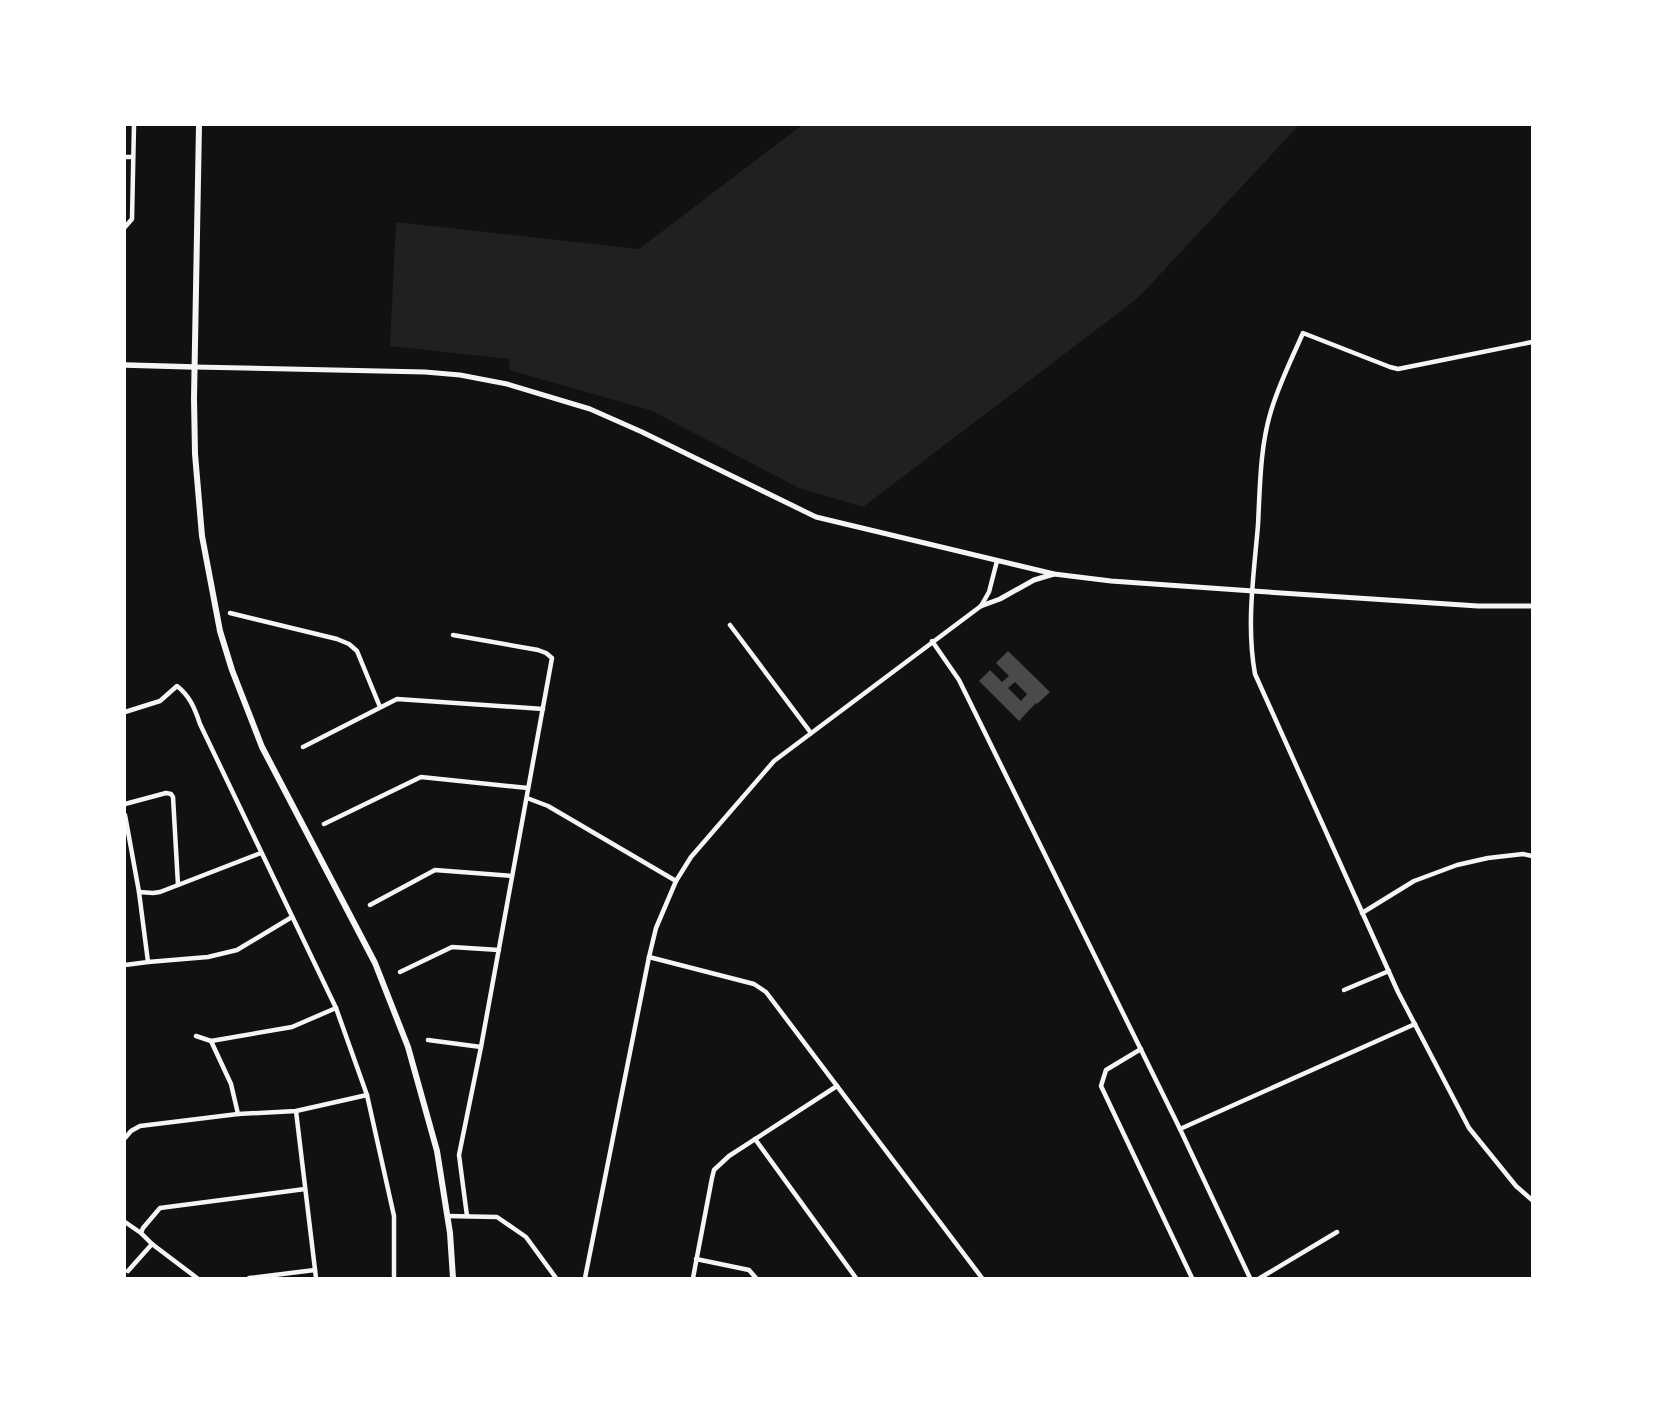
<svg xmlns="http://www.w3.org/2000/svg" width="1657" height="1403" viewBox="0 0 1657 1403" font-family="'Public Sans',sans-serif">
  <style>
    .green { fill: #202020 }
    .building { fill: #4a4a4a; fill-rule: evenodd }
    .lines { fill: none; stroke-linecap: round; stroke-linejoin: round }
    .minor { stroke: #f5f5f5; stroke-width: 4.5 }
    .tertiary { stroke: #f5f5f5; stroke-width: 5 }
    .secondary { stroke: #f5f5f5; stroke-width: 5.5 }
    .primary { stroke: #f5f5f5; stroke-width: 6 }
  </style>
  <rect width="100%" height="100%" fill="#111"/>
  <path class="green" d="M802 125H1299L1138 298 863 507 799 488 650 410 509 370 510 359 390 346 396 222 639 249Z"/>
  <path class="building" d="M1008 651 1050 692 1037 704 1036 703 1019 721 979 681 990 670 1002 682 1009 676 996 663ZM1015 682 1027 694 1021 701 1008 688Z"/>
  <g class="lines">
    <g class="minor">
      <path d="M125 157H133"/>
      <path d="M125 227 132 219 134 125"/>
      <path d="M1532 342 1398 369 1390 367 1303 333C1292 358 1279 384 1271 411 1260 447 1260 487 1258 525 1254 573 1246 625 1255 674L1398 992 1469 1128 1516 1186 1532 1200"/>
      <path d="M230 613 337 639 349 644 357 651 380 707"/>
      <path d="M730 625 811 733"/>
      <path d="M453 635 538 650 546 653 552 658 481 1047 459 1155 467 1216"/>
      <path d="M932 641 959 680 1180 1129 1250 1278"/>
      <path d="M125 712 160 701 177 686C190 696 195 709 200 724L336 1008 367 1095 394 1216V1278"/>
      <path d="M303 747 397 699 543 709"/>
      <path d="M527 798 548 806 676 881"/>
      <path d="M125 804 166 793 171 794 173 797 178 885"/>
      <path d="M125 815 139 892 148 962 125 965"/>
      <path d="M324 824 421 777 528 788"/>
      <path d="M139 892 153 893 160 892 261 853"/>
      <path d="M370 905 435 870 512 876"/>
      <path d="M1362 913 1414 881 1457 865 1488 858 1523 854 1532 856"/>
      <path d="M649 957 754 984 766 992 982 1278"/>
      <path d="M148 962 208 957 237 950 292 917"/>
      <path d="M400 972 452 947 499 950"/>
      <path d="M1344 990 1389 971"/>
      <path d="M196 1036 211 1041 292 1027 336 1008"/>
      <path d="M428 1040 481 1047"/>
      <path d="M211 1041 231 1084 238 1114"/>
      <path d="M1141 1049 1106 1070 1101 1086 1192 1278"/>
      <path d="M296 1111 316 1278"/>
      <path d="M1180 1129 1415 1024"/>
      <path d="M125 1138 131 1131 140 1126 238 1114 296 1111 367 1095"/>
      <path d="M755 1139 856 1278"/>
      <path d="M447 1216 497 1217 526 1237 556 1278"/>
      <path d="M125 1222 141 1233"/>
      <path d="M696 1259 749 1270 756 1278"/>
      <path d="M128 1271 152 1244"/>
      <path d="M197 1278 152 1244 141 1233 143 1228 160 1208 305 1189"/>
      <path d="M249 1278 315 1270"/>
      <path d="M585 1278 649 957 656 928 676 881 691 857 774 761 981 606 989 592 997 561"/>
      <path d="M693 1278 712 1178 714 1170 729 1156 837 1086"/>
      <path d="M1260 1278 1337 1232"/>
    </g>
    <g class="tertiary">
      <path d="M195 367 425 372 460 375 507 384 590 409 642 432 816 517 1054 574 1111 581 1253 591 1478 606H1532"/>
      <path d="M981 606 1000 599 1034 580 1054 574"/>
    </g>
    <path class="secondary" d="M125 365 195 367"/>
    <path class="primary" d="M199 125 194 398 195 454 202 536 220 631 232 670 262 747 375 963 408 1047 437 1151 450 1233 453 1278"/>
  </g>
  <rect width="1657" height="1403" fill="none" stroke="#ffffff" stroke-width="252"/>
</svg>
